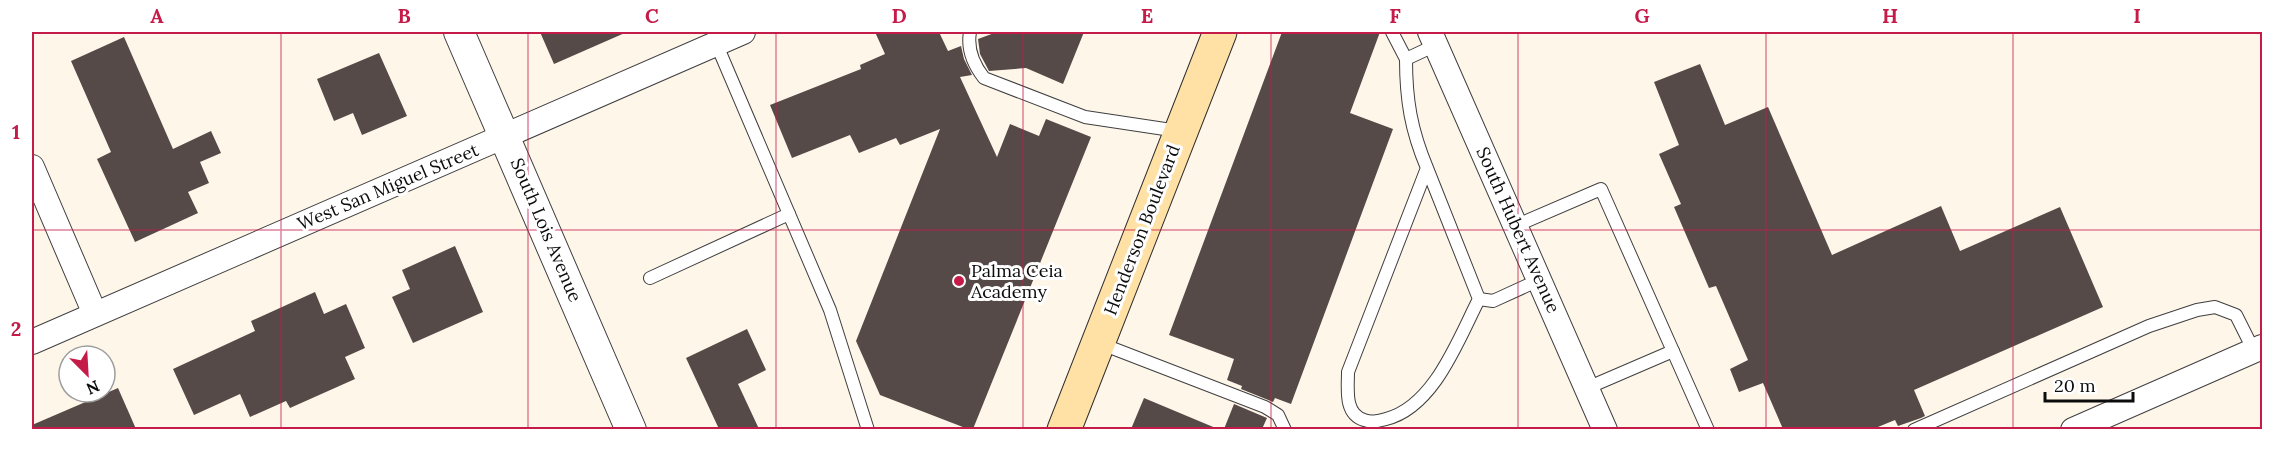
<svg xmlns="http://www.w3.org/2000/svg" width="2294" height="461" viewBox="0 0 2294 461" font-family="Lora,serif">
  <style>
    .building { fill: #554a47 }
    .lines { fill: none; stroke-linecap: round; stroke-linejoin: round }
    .service-casing { stroke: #3f3f3f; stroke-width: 14 }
    .minor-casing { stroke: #3f3f3f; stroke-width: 26 }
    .tertiary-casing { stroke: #3f3f3f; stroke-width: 32 }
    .secondary-casing { stroke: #2e2e2e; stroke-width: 35 }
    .service { stroke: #fff; stroke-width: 12 }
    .minor { stroke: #fff; stroke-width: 24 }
    .tertiary { stroke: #fff; stroke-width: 30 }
    .secondary { stroke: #ffe1a5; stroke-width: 33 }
    .grid { fill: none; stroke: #c51b49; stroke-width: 1.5; stroke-opacity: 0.55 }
    .poi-dot { fill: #c51b49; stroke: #fff; stroke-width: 2 }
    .labels { text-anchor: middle; stroke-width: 6; stroke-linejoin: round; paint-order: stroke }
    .street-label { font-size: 18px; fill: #0c0c0c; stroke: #fff }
    .poi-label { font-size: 18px; fill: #0c0c0c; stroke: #fff; text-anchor: start }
    .neatline { fill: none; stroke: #c51b49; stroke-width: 2 }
    .grid-label { font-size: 20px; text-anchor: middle; font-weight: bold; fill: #c51b49 }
  </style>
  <rect width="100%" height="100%" fill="#fff6ea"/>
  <g class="building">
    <path d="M540 32H627L554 64Z"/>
    <path d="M875 32H939L948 51 961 46 964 59 972 75 960 77 997 157 1010 124 1039 136 1046 119 1091 137 973 429H968L880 395 856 341 940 129 900 145 896 138 859 153 850 135 792 158 770 105 861 69 860 65 885 54Z"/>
    <path d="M997 32H1084L1063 84 1026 68 989 71 980 54 978 39Z"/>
    <path d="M1282 32H1380L1350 113 1393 129 1291 404 1275 398 1273 402 1241 389 1242 386 1227 380 1234 359 1169 335Z"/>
    <path d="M124 37 173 149 211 131 221 153 200 162 209 183 188 192 198 213 135 242 97 159 111 152 71 61Z"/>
    <path d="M379 53 407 116 362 135 353 113 334 121 317 79Z"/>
    <path d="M1700 64 1725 125 1768 107 1832 255 1941 206 1960 251 2060 207 2103 307 1914 390 1925 416 1921 418 1898 426 1895 420 1873 429H1783L1763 383 1739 392 1730 369 1748 360 1716 286 1709 288 1674 207 1681 204 1659 154 1679 145 1654 82Z"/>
    <path d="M455 246 483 312 413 343 392 297 410 289 402 270Z"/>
    <path d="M315 292 324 314 346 304 365 348 345 357 355 379 290 408 286 401 250 417 240 394 194 415 173 369 255 331 251 321Z"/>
    <path d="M747 329 766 370 738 384 759 429H719L686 358Z"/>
    <path d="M118 388 136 429H32V425Z"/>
    <path d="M1144 398 1218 429H1131Z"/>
    <path d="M1234 404 1267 418 1262 429H1224Z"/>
  </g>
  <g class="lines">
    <defs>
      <g id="service">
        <path d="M970 32C967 49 973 64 984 78L1085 117 1178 131"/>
        <path d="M1392 32 1406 59 1436 45"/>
        <path d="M716 43 830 310 868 430"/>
        <path d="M1406 59C1406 100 1411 130 1427 168L1479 299C1458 340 1434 407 1386 419 1378 421 1372 423 1364 420 1344 414 1348 389 1348 372L1427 168"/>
        <path d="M1515 226 1601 189 1708 430"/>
        <path d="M650 278 789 214"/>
        <path d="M1479 299 1493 301 1539 280"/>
        <path d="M1099 343 1265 407 1278 415 1285 430"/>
        <path d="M1587 388 1673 351"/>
        <path d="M1914 430 2149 326 2197 310 2215 307 2236 315 2254 351"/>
      </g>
      <g id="minor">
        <path d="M1430 32 1605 430"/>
        <path d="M32 167 95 314"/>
        <path d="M32 342 743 32"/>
        <path d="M2073 430 2262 347"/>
      </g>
      <path id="tertiary" d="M459 32 631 430"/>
      <path id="secondary" d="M1064 430 1220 32"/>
    </defs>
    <use href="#service" class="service-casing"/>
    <use href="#minor" class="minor-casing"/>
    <use href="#tertiary" class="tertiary-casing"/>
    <use href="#secondary" class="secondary-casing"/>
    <use href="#service" class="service"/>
    <use href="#minor" class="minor"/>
    <use href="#tertiary" class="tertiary"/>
    <use href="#secondary" class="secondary"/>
  </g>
  <path class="grid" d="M281 32V430M528 32V430M776 32V430M1023 32V430M1271 32V430M1518 32V430M1766 32V430M2013 32V430M32 230H2262"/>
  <circle class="poi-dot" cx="959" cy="281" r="6"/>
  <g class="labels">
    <g class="street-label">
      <text transform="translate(388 187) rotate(-23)" y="6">West San Miguel Street</text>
      <text transform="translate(546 230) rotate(67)" y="6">South Lois Avenue</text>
      <text transform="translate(1142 230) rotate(-69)" y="6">Henderson Boulevard</text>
      <text transform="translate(1518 230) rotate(66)" y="6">South Hubert Avenue</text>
    </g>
    <g class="poi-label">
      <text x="971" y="277">Palma Ceia<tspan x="971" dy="21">Academy</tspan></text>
    </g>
  </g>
  <rect width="2294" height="461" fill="none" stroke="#ffffff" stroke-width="66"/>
  <g transform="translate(87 374) rotate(156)"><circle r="28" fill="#ffffff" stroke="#9e9e9e" stroke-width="1.5"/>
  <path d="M0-4.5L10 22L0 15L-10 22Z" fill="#c51b49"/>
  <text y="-9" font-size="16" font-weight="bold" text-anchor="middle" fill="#0c0c0c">N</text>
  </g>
  <path d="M2045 392v9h88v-9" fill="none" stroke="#0c0c0c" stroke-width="3"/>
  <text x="2054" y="392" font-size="18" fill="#0c0c0c" stroke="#ffffff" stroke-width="4.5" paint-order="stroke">20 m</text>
  <rect x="33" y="33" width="2228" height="395" class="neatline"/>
  <g class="grid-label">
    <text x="157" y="23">A</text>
    <text x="404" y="23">B</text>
    <text x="652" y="23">C</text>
    <text x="899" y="23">D</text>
    <text x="1147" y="23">E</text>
    <text x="1395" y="23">F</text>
    <text x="1642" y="23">G</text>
    <text x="1890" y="23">H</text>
    <text x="2137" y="23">I</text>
    <text x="16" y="139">1</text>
    <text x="16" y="336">2</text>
  </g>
</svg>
